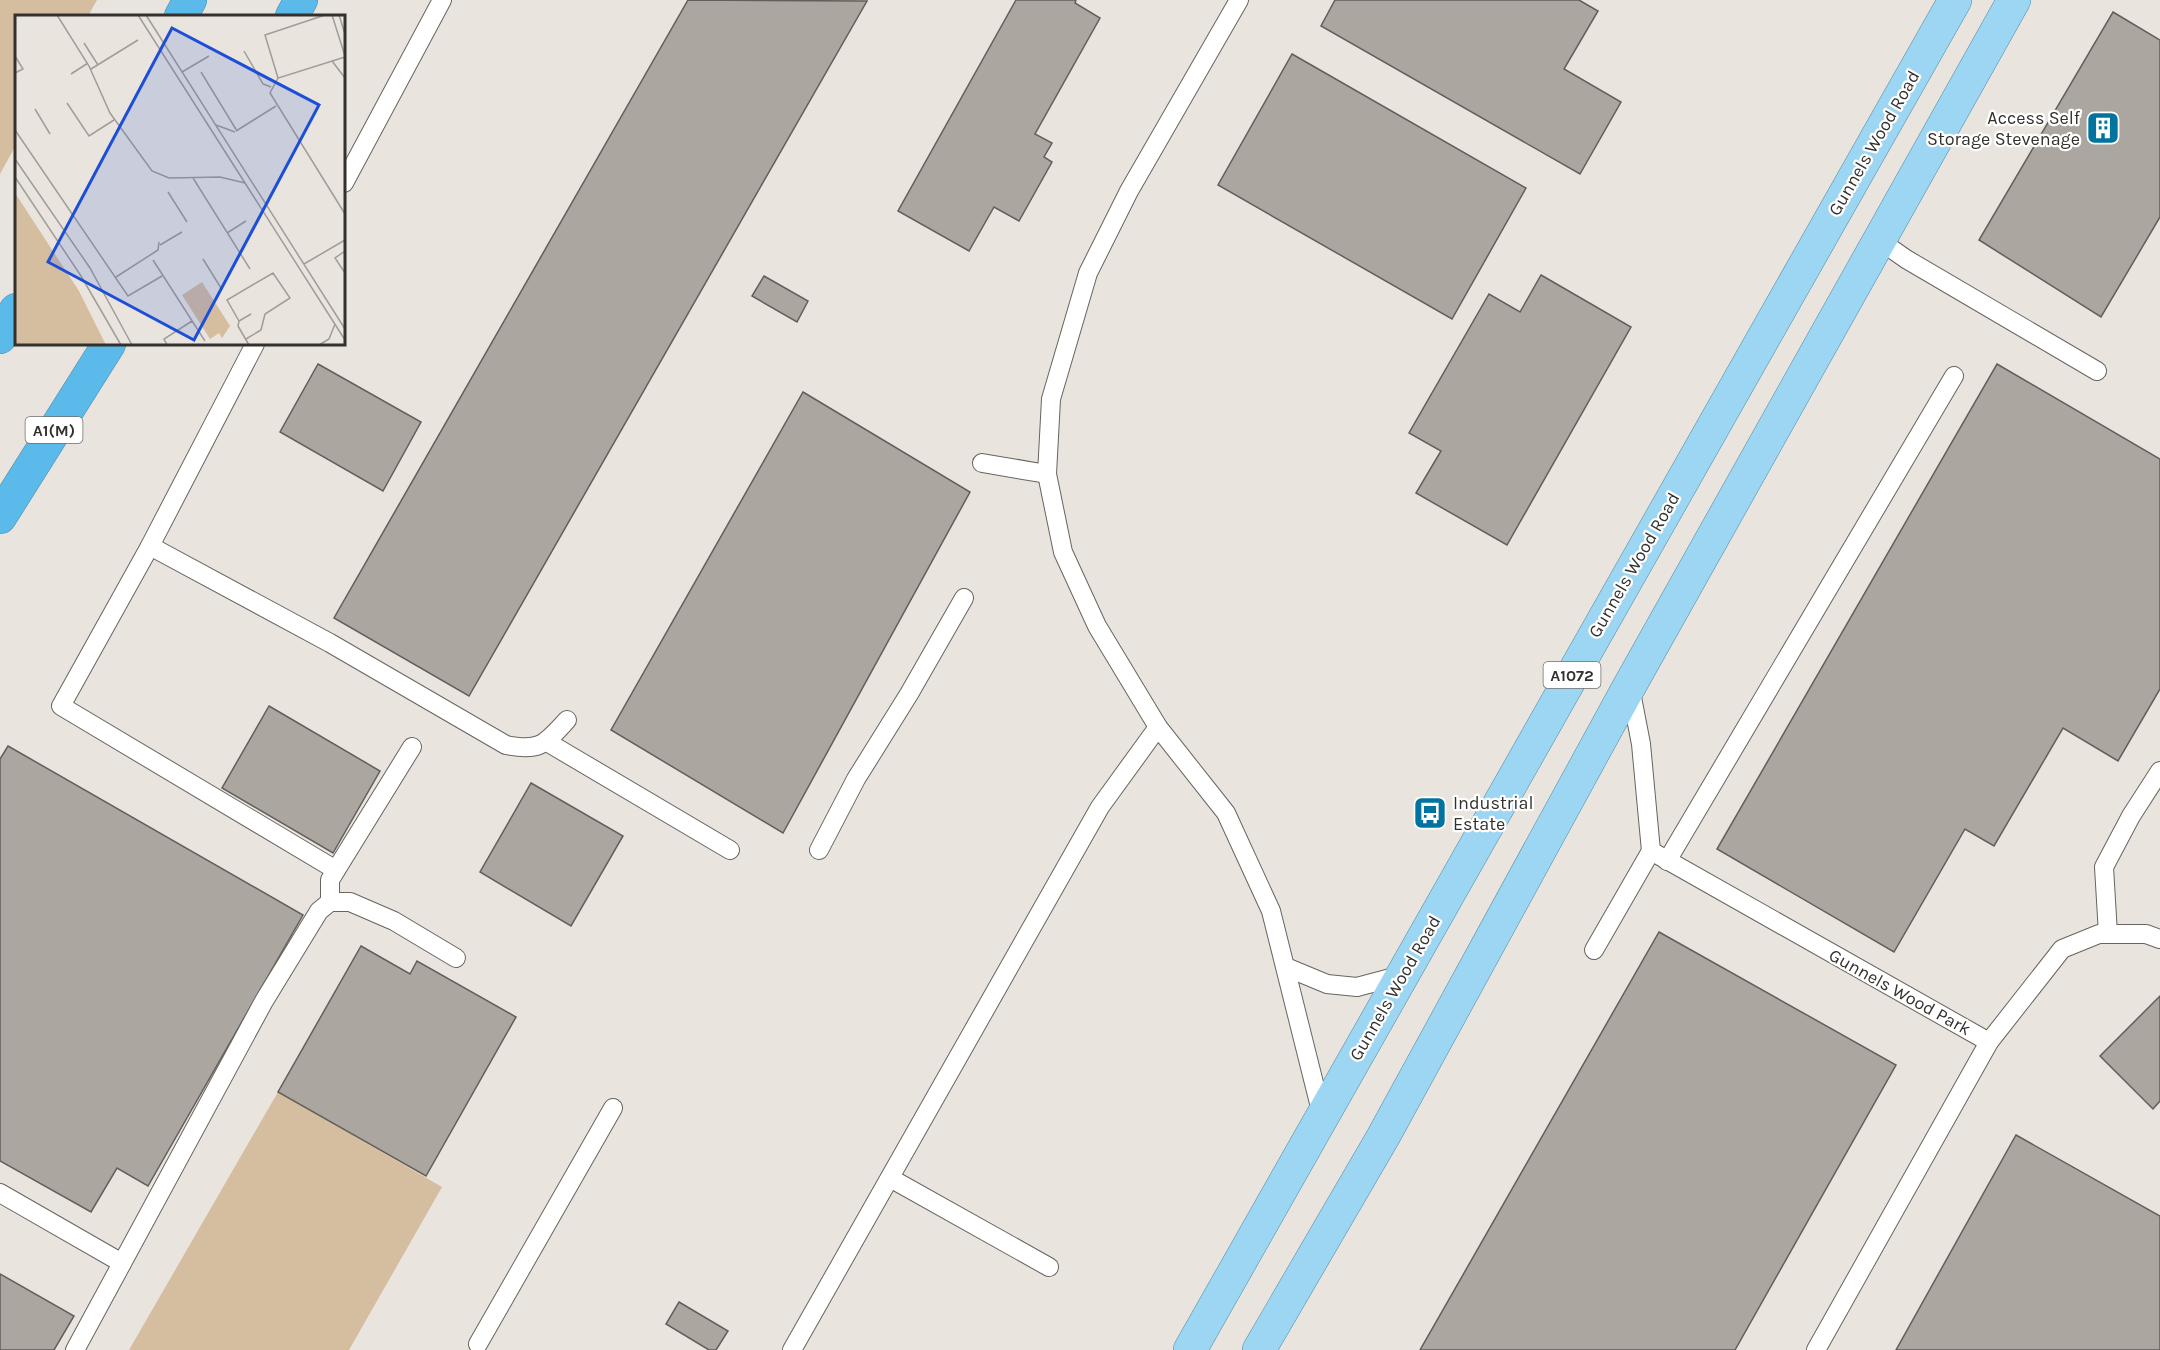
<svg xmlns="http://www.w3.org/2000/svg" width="2160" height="1350" viewBox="0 0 2160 1350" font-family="Karla,sans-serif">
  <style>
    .green { fill: #d5bda0 }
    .building { fill: #aba6a0; stroke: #635e59; stroke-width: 1.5 }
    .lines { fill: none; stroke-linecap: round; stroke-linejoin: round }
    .service-casing { stroke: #68645e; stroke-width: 20 }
    .primary-casing { stroke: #4d8aa8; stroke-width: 34 }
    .motorway-casing { stroke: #4d8aa8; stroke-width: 34 }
    .service { stroke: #fff; stroke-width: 18 }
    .primary { stroke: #9dd6f2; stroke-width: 33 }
    .motorway { stroke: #5bbae9; stroke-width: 33 }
    .labels { text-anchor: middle; stroke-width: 4.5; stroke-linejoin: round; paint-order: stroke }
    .shield { fill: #fff; stroke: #706f6d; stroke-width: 1.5 }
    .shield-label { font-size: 16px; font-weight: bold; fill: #33312e }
    .poi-label { font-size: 18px; fill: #33312e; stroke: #fff; text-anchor: end }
    .street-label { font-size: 18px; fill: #33312e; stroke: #fff }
    .inset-road { fill: none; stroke: #a09c97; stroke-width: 1.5 }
    .view { fill: #1d4ed8; fill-opacity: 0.15; stroke: #1d4ed8; stroke-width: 3 }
    .inset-edge { fill: none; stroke: #33312e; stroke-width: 3 }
  </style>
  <rect width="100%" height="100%" fill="#e9e4dd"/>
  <g class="green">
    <path d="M0 0H97L88 16H16V145L0 174Z"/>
    <path d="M278 1092 442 1187 349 1350H129Z"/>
  </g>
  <g class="building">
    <path d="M688 0 867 1 469 696 334 618Z"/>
    <path d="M1016 0H1076L1075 3 1100 18 1035 134 1052 143 1044 157 1052 162 1019 221 994 207 969 251 898 211Z"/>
    <path d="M1335 0H1579L1598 11 1564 69 1621 102 1580 174 1321 26Z"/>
    <path d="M2113 12 2160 40V217L2101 317 1979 240Z"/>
    <path d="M1292 54 1526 188 1452 319 1218 185Z"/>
    <path d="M1541 275 1631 327 1507 545 1416 493 1441 451 1409 433 1489 294 1520 312Z"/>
    <path d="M764 276 808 301 797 322 752 296Z"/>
    <path d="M318 364 421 422 383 491 280 432Z"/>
    <path d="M1997 364 2160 459V689L2118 761 2063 728 1994 846 1965 829 1894 952 1717 849Z"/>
    <path d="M803 392 970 492 783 833 611 730Z"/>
    <path d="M269 706 380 771 333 853 222 788Z"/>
    <path d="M8 746 303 915 148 1186 117 1168 91 1212 0 1161V759Z"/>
    <path d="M531 783 623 836 571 926 480 872Z"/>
    <path d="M1659 932 1896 1065 1735 1350H1420Z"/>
    <path d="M361 946 410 974 417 961 516 1017 426 1176 278 1092Z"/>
    <path d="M2160 996V1101L2153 1109 2100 1056Z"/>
    <path d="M2016 1135 2160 1216V1350H1896Z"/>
    <path d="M0 1274 74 1316 54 1350H0Z"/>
    <path d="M679 1302 728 1331 716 1350H709L666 1324Z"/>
  </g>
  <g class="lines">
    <defs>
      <g id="service">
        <path d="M1239 0 1129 191 1088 273 1051 399 1047 474 1063 552 1097 626 1158 727 1226 813 1271 911 1322 1115"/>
        <path d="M344 183 442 0"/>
        <path d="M1879 240 1906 259 2097 371"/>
        <path d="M255 344 150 546 61 706 336 870"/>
        <path d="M982 463 1047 474"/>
        <path d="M150 546 330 643 506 745C540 752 545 744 567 720"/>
        <path d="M1630 687 1641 744 1651 851"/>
        <path d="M547 742 730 850"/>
        <path d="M819 850 856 779 909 694 964 598"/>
        <path d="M1651 851 1989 1042"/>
        <path d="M1667 861 1954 376"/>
        <path d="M330 902H350L394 921 456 958"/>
        <path d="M2108 934 2104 867 2131 816 2160 771"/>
        <path d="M1594 950 1651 851"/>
        <path d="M1286 967 1327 984 1357 987 1402 975"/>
        <path d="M890 1178 1049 1267"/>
        <path d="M0 1193 122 1263"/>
        <path d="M478 1344 613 1108"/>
        <path d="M75 1350 264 1001 319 911 330 902V880L336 870 412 747"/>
        <path d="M792 1350 1100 807 1158 727"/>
        <path d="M1816 1350 1989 1042 2062 949 2099 934H2146L2160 939"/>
      </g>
      <g id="primary">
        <path d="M1190 1350 1955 0"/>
        <path d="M1259 1350 1383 1137 1630 685 2014 0"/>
      </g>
      <g id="motorway">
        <path d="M181 16 190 0"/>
        <path d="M292 16 301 0"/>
        <path d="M0 337 16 310"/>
        <path d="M0 517 109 344"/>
      </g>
    </defs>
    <use href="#service" class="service-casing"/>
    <use href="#primary" class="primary-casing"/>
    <use href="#motorway" class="motorway-casing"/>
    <use href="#service" class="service"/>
    <use href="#primary" class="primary"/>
    <use href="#motorway" class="motorway"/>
  </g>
  <defs>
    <symbol id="building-square" viewBox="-11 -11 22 22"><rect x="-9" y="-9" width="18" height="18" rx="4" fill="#00749e" stroke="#fff"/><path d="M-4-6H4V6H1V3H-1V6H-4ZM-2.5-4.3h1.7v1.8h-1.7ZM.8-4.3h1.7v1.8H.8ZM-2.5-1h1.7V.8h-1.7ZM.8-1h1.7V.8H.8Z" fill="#fff"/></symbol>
    <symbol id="bus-square" viewBox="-11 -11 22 22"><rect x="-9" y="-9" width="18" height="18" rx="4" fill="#00749e" stroke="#fff"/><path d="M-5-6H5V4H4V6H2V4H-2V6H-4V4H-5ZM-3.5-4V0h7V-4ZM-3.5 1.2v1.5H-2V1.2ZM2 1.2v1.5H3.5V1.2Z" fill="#fff"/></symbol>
  </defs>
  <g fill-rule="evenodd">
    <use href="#building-square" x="2084" y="109" width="38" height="38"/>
    <use href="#bus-square" x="1411" y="794" width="38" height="38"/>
  </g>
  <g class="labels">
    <g class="shield">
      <rect x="25.5" y="417" width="57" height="26" rx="4.5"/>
      <rect x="1543.5" y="662" width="57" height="26" rx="4.5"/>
    </g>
    <g class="shield-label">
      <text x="54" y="436">A1(M)</text>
      <text x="1572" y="681">A1072</text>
    </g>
    <g class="poi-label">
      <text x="2080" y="124">Access Self<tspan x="2080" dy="21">Storage Stevenage</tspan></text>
      <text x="1453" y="809" text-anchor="start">Industrial<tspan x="1453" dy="21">Estate</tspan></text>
    </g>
    <g class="street-label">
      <text transform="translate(1874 143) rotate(-60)" y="6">Gunnels Wood Road</text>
      <text transform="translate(1634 565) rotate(-60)" y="6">Gunnels Wood Road</text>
      <text transform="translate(1395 988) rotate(-60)" y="6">Gunnels Wood Road</text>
      <text transform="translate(1900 992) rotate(29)" y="6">Gunnels Wood Park</text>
    </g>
  </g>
  <g transform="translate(15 15)">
    <rect width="330" height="330" fill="#e9e4dd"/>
    <path d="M0 178 64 276 91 330H0ZM187 267 215 311 207 323 204 318 195 324 167 280Z" fill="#d5bda0"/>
    <path class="inset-road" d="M42 0 74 51 95 98 137 156 154 163 205 162 230 168M123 0 330 325M131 0 330 314M317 0 330 41M324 0 330 19M69 28 83 50M229 36 248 69 256 72M0 41 8 54 0 58M330 42 263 63 255 78 330 199M317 46 330 63M76 54 123 25M167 57 194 41M186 57 222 116M56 59 73 48M263 63 250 20 310 0M52 88 74 121 99 105M20 94 35 119M201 110 220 117M0 115 113 281 147 261M221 116 261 91M0 144 75 253 117 330M0 162 66 261 106 330M178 163 235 254M153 177 172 207M212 218 231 206M145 230 167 217M330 236 320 243 330 258M188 244 206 273M138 245 190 326M289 249 330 225M101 262 143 235 144 227M224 306 212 285 258 258 275 283 250 299 246 315 231 324M152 330 149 324 177 306M234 330 223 311 224 306 236 299M304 330 314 324 320 309"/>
    <path class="view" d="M157 13 304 90 179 325 33 247Z"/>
    <rect width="330" height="330" class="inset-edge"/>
  </g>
</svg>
